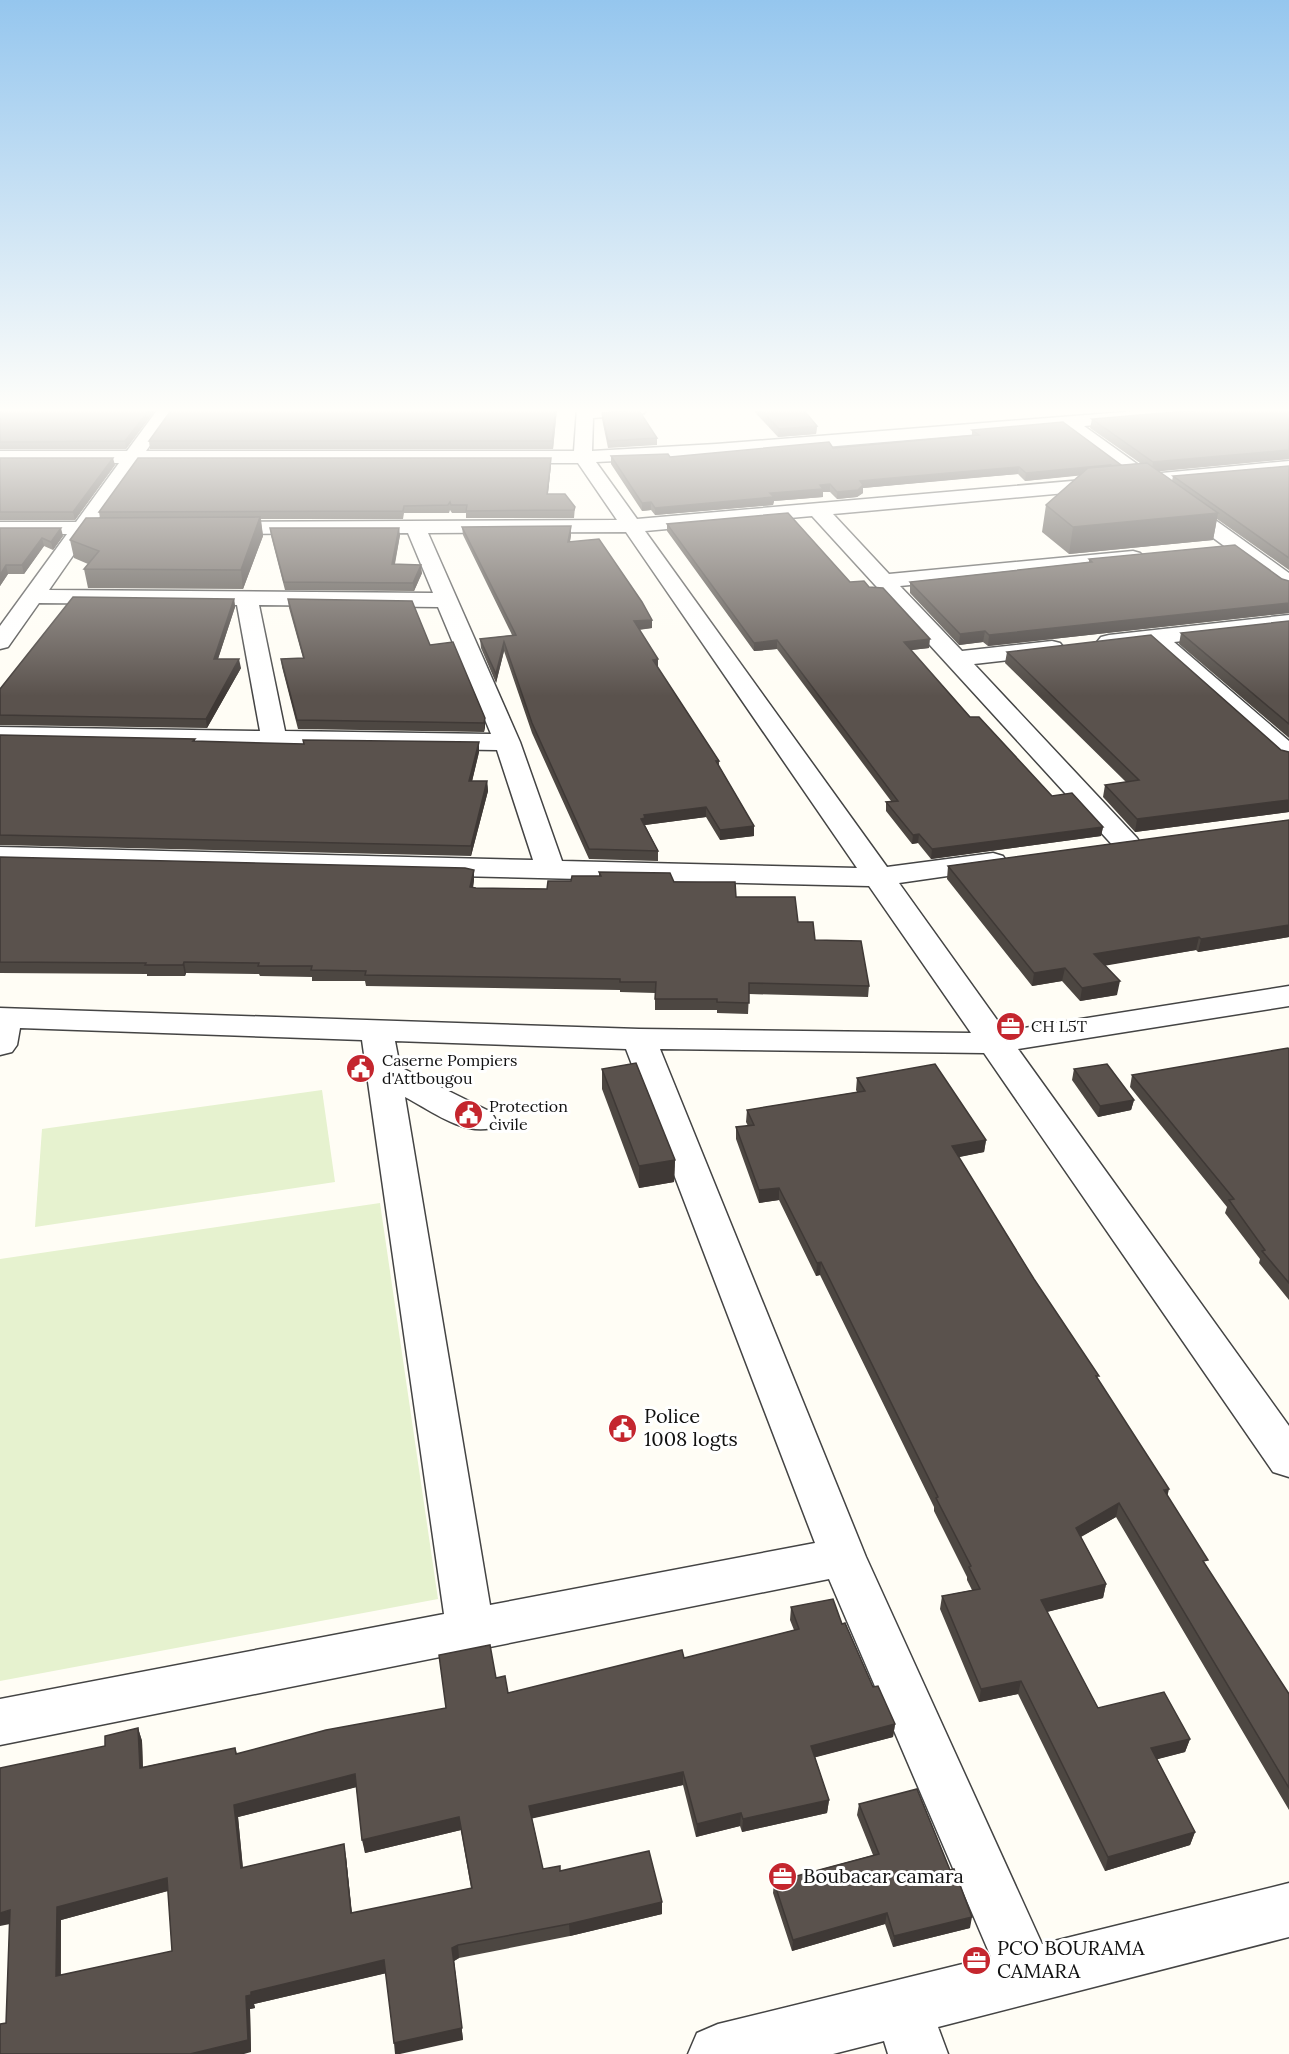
<svg xmlns="http://www.w3.org/2000/svg" width="1289" height="2054" viewBox="0 0 1289 2054" font-family="Lora,serif">
  <style>
    .pitch { fill: #e6f2cf }
    .lines { fill: none; stroke-linecap: round; stroke-linejoin: round }
    .minor-casing { stroke: #444; stroke-width: 3 }
    .minor { fill: #fff; fill-rule: evenodd }
    .wall { fill: #4d4742; fill-rule: evenodd }
    .shaded-wall { fill: #3f3936 }
    .building { fill: #5a524d; stroke: #3f3936; stroke-width: 1.5; fill-rule: evenodd }
    .labels { text-anchor: middle; stroke-width: 6; stroke-linejoin: round; paint-order: stroke }
    .poi-label { font-size: 16px; fill: #111; stroke: #fff; text-anchor: start }
    .near-poi-label { font-size: 20px; fill: #111; stroke: #fff; text-anchor: start }
  </style>
  <rect width="100%" height="100%" fill="#fffdf5"/>
  <g class="pitch">
    <path d="M322 1090 335 1182 35 1227 42 1129Z"/>
    <path d="M380 1203 438 1599 0 1681V1259Z"/>
  </g>
  <g class="lines">
    <defs>
      <g id="minor">
        <path d="M158 409H176L146 451H574L577 409H647L644 413 638 414 593 418 592 451 716 444 1163 409H1233L1231 413 1225 414 1084 426 1151 474 1289 461V473L1165 484 1289 573V590L1281 588 1143 486 833 514 889 574 1133 551 1140 553 1144 557 1140 561 1133 563 900 586 962 651 1052 641 1060 643 1064 648 1060 653 1052 655 974 664 1137 838 1141 844 1137 850 1127 853 1117 850 812 516 645 531 887 867 993 853 1003 856 1007 862 1003 868 899 883 1005 1031 1289 986V1006L1018 1049 1289 1426V1477L1273 1472 984 1053 660 1049 866 1557 1042 1944 1289 1883V1937L938 2027 948 2054H888L884 2041 833 2054H688L697 2033 718 2024 991 1957 829 1579 0 1745V1699L444 1614 362 1040 20 1028 17 1045 12 1052 0 1055V1008L639 1029 971 1033 869 886 0 865V847L533 860 497 750 0 743V727L260 731 237 605 39 603 8 647 0 649V626L67 534H0V522H76L119 463H0V451H127ZM1063 427 1129 476 637 519 596 462 716 456ZM138 463H578L617 520 216 522 209 524 206 528 209 532 216 534 408 533 433 593 49 590 88 534 130 532 133 528 130 524 96 522ZM626 532 857 868 562 861 520 742 428 533ZM259 605 438 607 491 734 285 731ZM395 1041 626 1049 815 1543 490 1605 405 1097C430 1110 462 1135 491 1128L496 1120 491 1112 400 1067Z"/>
        <path d="M1289 615V629L1174 642 1289 741V762L1280 760 1150 644 1109 649 1101 647 1097 642 1101 637 1109 635Z"/>
      </g>
    </defs>
    <use href="#minor" class="minor-casing"/>
    <use href="#minor" class="minor"/>
  </g>
  <g class="wall">
    <path d="M0 409H156L126 449H0Z"/>
    <path d="M557 409 553 449H150L149 441Z"/>
    <path d="M752 409H803L817 426 816 434 778 437Z"/>
    <path d="M1289 409V459L1158 471 1172 481 1173 476 1289 466V570L1217 519 1213 540 1069 554 1042 532 1046 505 1080 475 1025 481 1018 474 959 479 863 488V493L857 497 837 499 830 492H823V497L774 501 773 505 655 515 651 510 642 511 611 464V456L670 457 833 448 972 436V430L1121 465 1140 463 1090 428 1092 419Z"/>
    <path d="M602 413 657 438V445L608 448 602 419Z"/>
    <path d="M0 458 115 465 75 520H0Z"/>
    <path d="M551 465 548 494 575 507 574 518H466V513H452L450 510 449 513H404L403 519H261L263 536 243 589 88 588 84 569 88 564 74 558 70 540 100 518 99 512Z"/>
    <path d="M667 524 850 582 929 648 911 650 970 717 1052 796 1103 827 1101 836 931 859 918 843 912 844 886 811V802L891 801 777 649 754 651 667 531Z"/>
    <path d="M462 527 571 535 570 542 652 620V628L639 630 658 668 719 761V766L754 826V836L720 840 706 817 645 825 658 851V861L589 859 532 733 504 651 496 683 481 648 480 639 512 635 463 535Z"/>
    <path d="M0 528 63 536 53 550 44 546 24 574H8L0 586Z"/>
    <path d="M270 528 400 535 395 564 422 573 414 591 285 590 271 536Z"/>
    <path d="M1089 559 1289 581V613L988 646 983 642 959 645 910 593V582L1089 562Z"/>
    <path d="M234 599 235 607 218 659 241 668 207 728 0 725V689Z"/>
    <path d="M288 599 430 645 485 718V727L484 732 298 729 282 667 281 659 303 658 289 608Z"/>
    <path d="M1289 621V738L1179 644 1181 633Z"/>
    <path d="M1007 652 1281 750 1289 752V812L1135 832 1103 797 1105 785 1126 782 1005 663Z"/>
    <path d="M0 735 195 739V741L303 744V740L479 752 472 781H487L488 791 471 856 0 845Z"/>
    <path d="M1289 820V937L1198 952 1196 950 1105 965 1117 995 1080 1001 1062 981 1032 986 947 879 948 866Z"/>
    <path d="M0 857 474 880 473 888H476L547 889 571 881 599 876V872L674 882 736 897 798 922 815 940 869 986 868 997 749 994 748 1014 717 1013V1010H655V993L620 992V990L366 986 365 981H312V977L260 976 259 974 186 973 185 976H147V974L0 973Z"/>
    <path d="M1289 1049V1300L1259 1263 1260 1259 1225 1213 1227 1207 1130 1087 1132 1075Z"/>
    <path d="M602 1069 675 1160 674 1182 639 1188 602 1089Z"/>
    <path d="M1074 1069 1134 1100 1131 1110 1098 1117 1072 1080Z"/>
    <path d="M857 1078 986 1140 984 1152 958 1157 1034 1279 1098 1380 1167 1496 1206 1566 1289 1694V1810L1116 1517 1081 1537 1106 1584 1103 1598 1047 1612 1098 1708 1190 1739 1185 1752 1157 1759 1195 1832 1190 1845 1105 1871 1018 1694 979 1702 940 1609 942 1596 972 1590 967 1580V1577L934 1511V1507L820 1275 816 1276 779 1200 759 1203 736 1139V1127L748 1126 746 1122 747 1110 857 1092 856 1090Z"/>
    <path d="M791 1607 842 1624 873 1687 895 1724 893 1737 815 1757 829 1800 827 1813 742 1832 740 1826 696 1837 683 1785 532 1818 543 1869 560 1871 662 1902V1914L570 1936 459 1958 454 1961 463 2040 386 1973 254 2004 255 2008 250 2009 251 2052 6 2023 10 1924 105 1746 138 1728 142 1741 143 1767 235 1748 237 1754 446 1708 496 1678 508 1693 684 1658 794 1630 790 1620ZM356 1787 365 1853 461 1830 471 1888 352 1913 346 1857 243 1868 238 1817ZM168 1891 172 1951 61 1975V1920Z"/>
    <path d="M859 1804 970 1928 893 1947 885 1924 792 1951 773 1893 774 1882 873 1855 857 1815Z"/>
  </g>
  <g class="shaded-wall">
    <path d="M150 409H156L126 449 125 441Z"/>
    <path d="M556 409H557L553 449 552 441Z"/>
    <path d="M817 426 816 434 778 437 779 429Z"/>
    <path d="M1289 450V459L1152 472 1153 462Z"/>
    <path d="M113 458 115 465 75 520 73 512Z"/>
    <path d="M551 458V465L547 501V494Z"/>
    <path d="M1110 465 1105 473 1025 481 1026 473Z"/>
    <path d="M1019 467 1018 474 863 488V493L857 497 837 499V492L860 481Z"/>
    <path d="M830 484V492H823V497L774 501 773 505 655 515V508L770 493Z"/>
    <path d="M651 502V510L642 511V503Z"/>
    <path d="M1218 513 1213 540 1069 554 1073 527Z"/>
    <path d="M260 517 263 536 243 589 241 570Z"/>
    <path d="M571 526V535L568 551V542Z"/>
    <path d="M61 528 63 536 53 550 51 542Z"/>
    <path d="M399 528 400 535 393 572 392 564Z"/>
    <path d="M42 538 44 546 24 574 22 565Z"/>
    <path d="M6 565 8 574 0 586V575Z"/>
    <path d="M421 565 422 573 414 591 413 583Z"/>
    <path d="M234 599 235 607 215 668 214 659Z"/>
    <path d="M1289 603V613L988 646 989 635Z"/>
    <path d="M652 620V628L634 630V621Z"/>
    <path d="M985 631 983 642 959 645 960 634Z"/>
    <path d="M930 639 929 648 903 651 904 642Z"/>
    <path d="M777 640V649L754 651V643Z"/>
    <path d="M504 642V651L496 683V674Z"/>
    <path d="M239 659 241 668 207 728 206 719Z"/>
    <path d="M658 659V668L653 660Z"/>
    <path d="M485 718V727L484 732V723Z"/>
    <path d="M479 742V752L470 790 469 781Z"/>
    <path d="M487 781 488 791 471 856V846Z"/>
    <path d="M1289 800V812L1135 832 1137 819Z"/>
    <path d="M706 807V817L645 825V828L641 819 644 815Z"/>
    <path d="M754 826V836L720 840V830Z"/>
    <path d="M1103 827 1101 836 931 859 932 849Z"/>
    <path d="M919 834 918 843 912 844 913 835Z"/>
    <path d="M474 870V880L471 898 470 887Z"/>
    <path d="M1289 925V937L1198 952 1201 939Z"/>
    <path d="M1199 937 1196 950 1092 968 1094 954Z"/>
    <path d="M184 962 186 973 185 976 183 965Z"/>
    <path d="M1065 968 1062 981 1032 986 1034 973Z"/>
    <path d="M1120 981 1117 995 1080 1001 1082 988Z"/>
    <path d="M1134 1100 1131 1110 1098 1117 1100 1106Z"/>
    <path d="M986 1140 984 1152 950 1159 952 1146Z"/>
    <path d="M675 1160 674 1182 639 1188V1166Z"/>
    <path d="M779 1188V1200L759 1203V1190Z"/>
    <path d="M821 1262 820 1275 816 1276 817 1263Z"/>
    <path d="M1169 1489 1166 1502 1164 1490Z"/>
    <path d="M1119 1503 1116 1517 1073 1541 1076 1528Z"/>
    <path d="M1106 1584 1103 1598 1038 1614 1041 1600Z"/>
    <path d="M1021 1681 1018 1694 979 1702 981 1689Z"/>
    <path d="M895 1724 893 1737 809 1759 811 1746Z"/>
    <path d="M138 1728 142 1741 143 1780 140 1768Z"/>
    <path d="M1190 1739 1185 1752 1147 1762 1151 1748Z"/>
    <path d="M683 1772V1785L530 1819 529 1806Z"/>
    <path d="M355 1774 357 1787 238 1817 244 1881 241 1868 234 1805Z"/>
    <path d="M829 1800 827 1813 742 1832 743 1819Z"/>
    <path d="M741 1813 740 1826 696 1837 697 1824Z"/>
    <path d="M459 1817 461 1830 365 1853 362 1840Z"/>
    <path d="M1195 1832 1190 1845 1105 1871 1108 1857Z"/>
    <path d="M344 1844 346 1857 353 1926 351 1913Z"/>
    <path d="M167 1878 171 1890 61 1920 60 1988 56 1976 57 1907Z"/>
    <path d="M662 1902V1914L570 1936 569 1924Z"/>
    <path d="M10 1910 15 1923 0 1926V1913Z"/>
    <path d="M887 1913 885 1924 792 1951 793 1940Z"/>
    <path d="M972 1917 970 1928 893 1947 894 1936Z"/>
    <path d="M458 1945 459 1958 454 1961 463 2040 400 2054H395L394 2043 452 1948Z"/>
    <path d="M384 1960 387 1973 254 2004 255 2008 250 2009 251 2052 244 2054H190L251 1992Z"/>
  </g>
  <g class="building">
    <path d="M0 409H150L125 441 0 442Z"/>
    <path d="M172 409H556L552 441H149Z"/>
    <path d="M638 409 657 438 608 441 602 413Z"/>
    <path d="M760 409H803L817 426 779 429Z"/>
    <path d="M1210 409H1289V450L1153 462 1092 419Z"/>
    <path d="M1063 422 1121 465 1109 466 1110 465 1026 473 1019 467 960 472 860 481 863 485 858 490 837 492 830 484 820 485 823 489 770 493 774 497 655 508 651 502 642 503 611 456 668 454 670 457 829 442 833 448 979 435 972 430Z"/>
    <path d="M0 458H113L73 512H0Z"/>
    <path d="M138 458H551L547 494H565L575 507 574 510 466 511 467 505H451L450 502 448 505 404 506 403 511 99 512Z"/>
    <path d="M1147 463 1218 513 1073 527 1046 505 1088 468Z"/>
    <path d="M1289 466V558L1173 476Z"/>
    <path d="M788 513 850 582 864 581 869 587 883 588 930 639 904 642 970 717H979L1052 796 1072 793 1103 827 932 849 919 834 913 835 886 802 898 801 777 640 754 643 667 524Z"/>
    <path d="M260 517 241 570 84 569 99 551 70 540 86 518Z"/>
    <path d="M571 526 568 542 599 539 642 602 652 620 634 621 658 659 653 660 719 761H716L754 826 720 830 706 807 644 815 645 818 641 819 658 851 589 849 532 723 504 642 496 674 480 639 516 635 462 527Z"/>
    <path d="M0 528H61L51 542 42 538 22 565H6L0 575Z"/>
    <path d="M270 528H399L392 564 421 565 413 583 284 582Z"/>
    <path d="M1235 545 1282 579 1289 581V603L989 635 985 631 960 634 910 582 1092 562 1089 559Z"/>
    <path d="M73 597 234 599 214 659H239L206 719 0 715V689Z"/>
    <path d="M288 599 412 601 430 645 453 642 485 718 484 723 297 720 281 659 304 658Z"/>
    <path d="M1289 621V724L1181 633Z"/>
    <path d="M1151 635 1281 750 1289 752V800L1137 819 1105 785 1139 780 1007 652Z"/>
    <path d="M0 735 195 739 193 741 304 744 303 740 479 742 469 781H487L471 846 0 835Z"/>
    <path d="M1289 820V925L1201 939 1199 937 1094 954 1120 981 1082 988 1065 968 1034 973 948 866Z"/>
    <path d="M0 857 465 868 474 870 470 887 476 888 547 889 548 881H571L572 876H601L599 872 670 873 674 882H735L736 897H795L798 922H813L815 940 861 941 869 986 749 983V1003L717 1002V999H655L656 982H620V979L365 975 366 971 311 970 312 966H258L259 963 184 962 183 965H145L146 963 0 962Z"/>
    <path d="M1288 1048 1289 1049V1283L1262 1251 1265 1250 1229 1200 1234 1199 1132 1075Z"/>
    <path d="M636 1063 675 1160 639 1166 602 1069Z"/>
    <path d="M935 1064 986 1140 952 1146 1034 1279 1099 1376H1096L1169 1489 1164 1490 1208 1560 1203 1561 1289 1694V1788L1119 1503 1076 1528 1106 1584 1041 1600 1098 1708 1164 1692 1190 1739 1151 1748 1195 1832 1108 1857 1021 1681 981 1689 942 1596 980 1589 969 1567 971 1566 936 1498 938 1497 821 1262 817 1263 779 1188 759 1190 736 1127 754 1125 747 1110 865 1091 857 1078Z"/>
    <path d="M1107 1064 1134 1100 1100 1106 1074 1069Z"/>
    <path d="M833 1599 842 1624 845 1623 873 1687 878 1686 895 1724 811 1746 829 1800 743 1819 741 1813 697 1824 683 1772 529 1806 543 1869 560 1866V1871L649 1851 662 1902 569 1924 458 1945 452 1948 462 2028 394 2043 384 1960 251 1992V1995L246 1996 248 2040 190 2054H0V2024L6 2023 10 1910 0 1913V1768L105 1746V1736L138 1728 140 1768 235 1748 236 1754 326 1730 446 1708 439 1655 490 1645 496 1678 505 1676 508 1693 682 1650 684 1658 799 1629 791 1607ZM355 1774 362 1840 459 1817 472 1888 351 1913 344 1844 241 1868 234 1805ZM167 1878 172 1951 56 1976 57 1907Z"/>
    <path d="M917 1789 950 1870 954 1869 972 1917 894 1936 887 1913 793 1940 774 1882 879 1854 859 1804Z"/>
  </g>
  <linearGradient id="sky" x2="0" y2="1"><stop stop-color="#95c6ee"/><stop offset="0.59" stop-color="#fffefa"/><stop offset="1" stop-color="#fffefa" stop-opacity="0"/></linearGradient>
  <rect width="1289" height="696" fill="url(#sky)"/>
  <defs>
    <symbol id="office-disc" viewBox="-11 -11 22 22"><circle r="9.5" fill="#c4262e" stroke="#fff"/><path d="M-6-3h4V-5.5h4V-3h4V5H-6ZM-1-4.5V-3h2v-1.5ZM-6 0V1H6V0Z" fill="#fff"/></symbol>
    <symbol id="civic-disc" viewBox="-11 -11 22 22"><circle r="9.5" fill="#c4262e" stroke="#fff"/><path d="M-.6-6.5H3V-4.5H.6V-3L4-1V1h2V6H-6V1h2V-1L-.6-3ZM-1.2 2.5V6h2.4V2.5Z" fill="#fff"/></symbol>
  </defs>
  <g fill-rule="evenodd">
    <use href="#office-disc" x="994" y="1010" width="33" height="33"/>
    <use href="#civic-disc" x="344" y="1052" width="33" height="33"/>
    <use href="#civic-disc" x="452" y="1098" width="33" height="33"/>
    <use href="#civic-disc" x="606" y="1412" width="33" height="33"/>
    <use href="#office-disc" x="766" y="1860" width="33" height="33"/>
    <use href="#office-disc" x="960" y="1944" width="33" height="33"/>
  </g>
  <g class="labels">
    <g class="poi-label">
      <text x="1031" y="1032">CH L5T</text>
      <text x="382" y="1066">Caserne Pompiers<tspan x="382" dy="18">d'Attbougou</tspan></text>
      <text x="489" y="1112">Protection<tspan x="489" dy="18">civile</tspan></text>
    </g>
    <g class="near-poi-label">
      <text x="644" y="1423">Police<tspan x="644" dy="23">1008 logts</tspan></text>
      <text x="803" y="1883">Boubacar camara</text>
      <text x="997" y="1955">PCO BOURAMA<tspan x="997" dy="23">CAMARA</tspan></text>
    </g>
  </g>
</svg>
